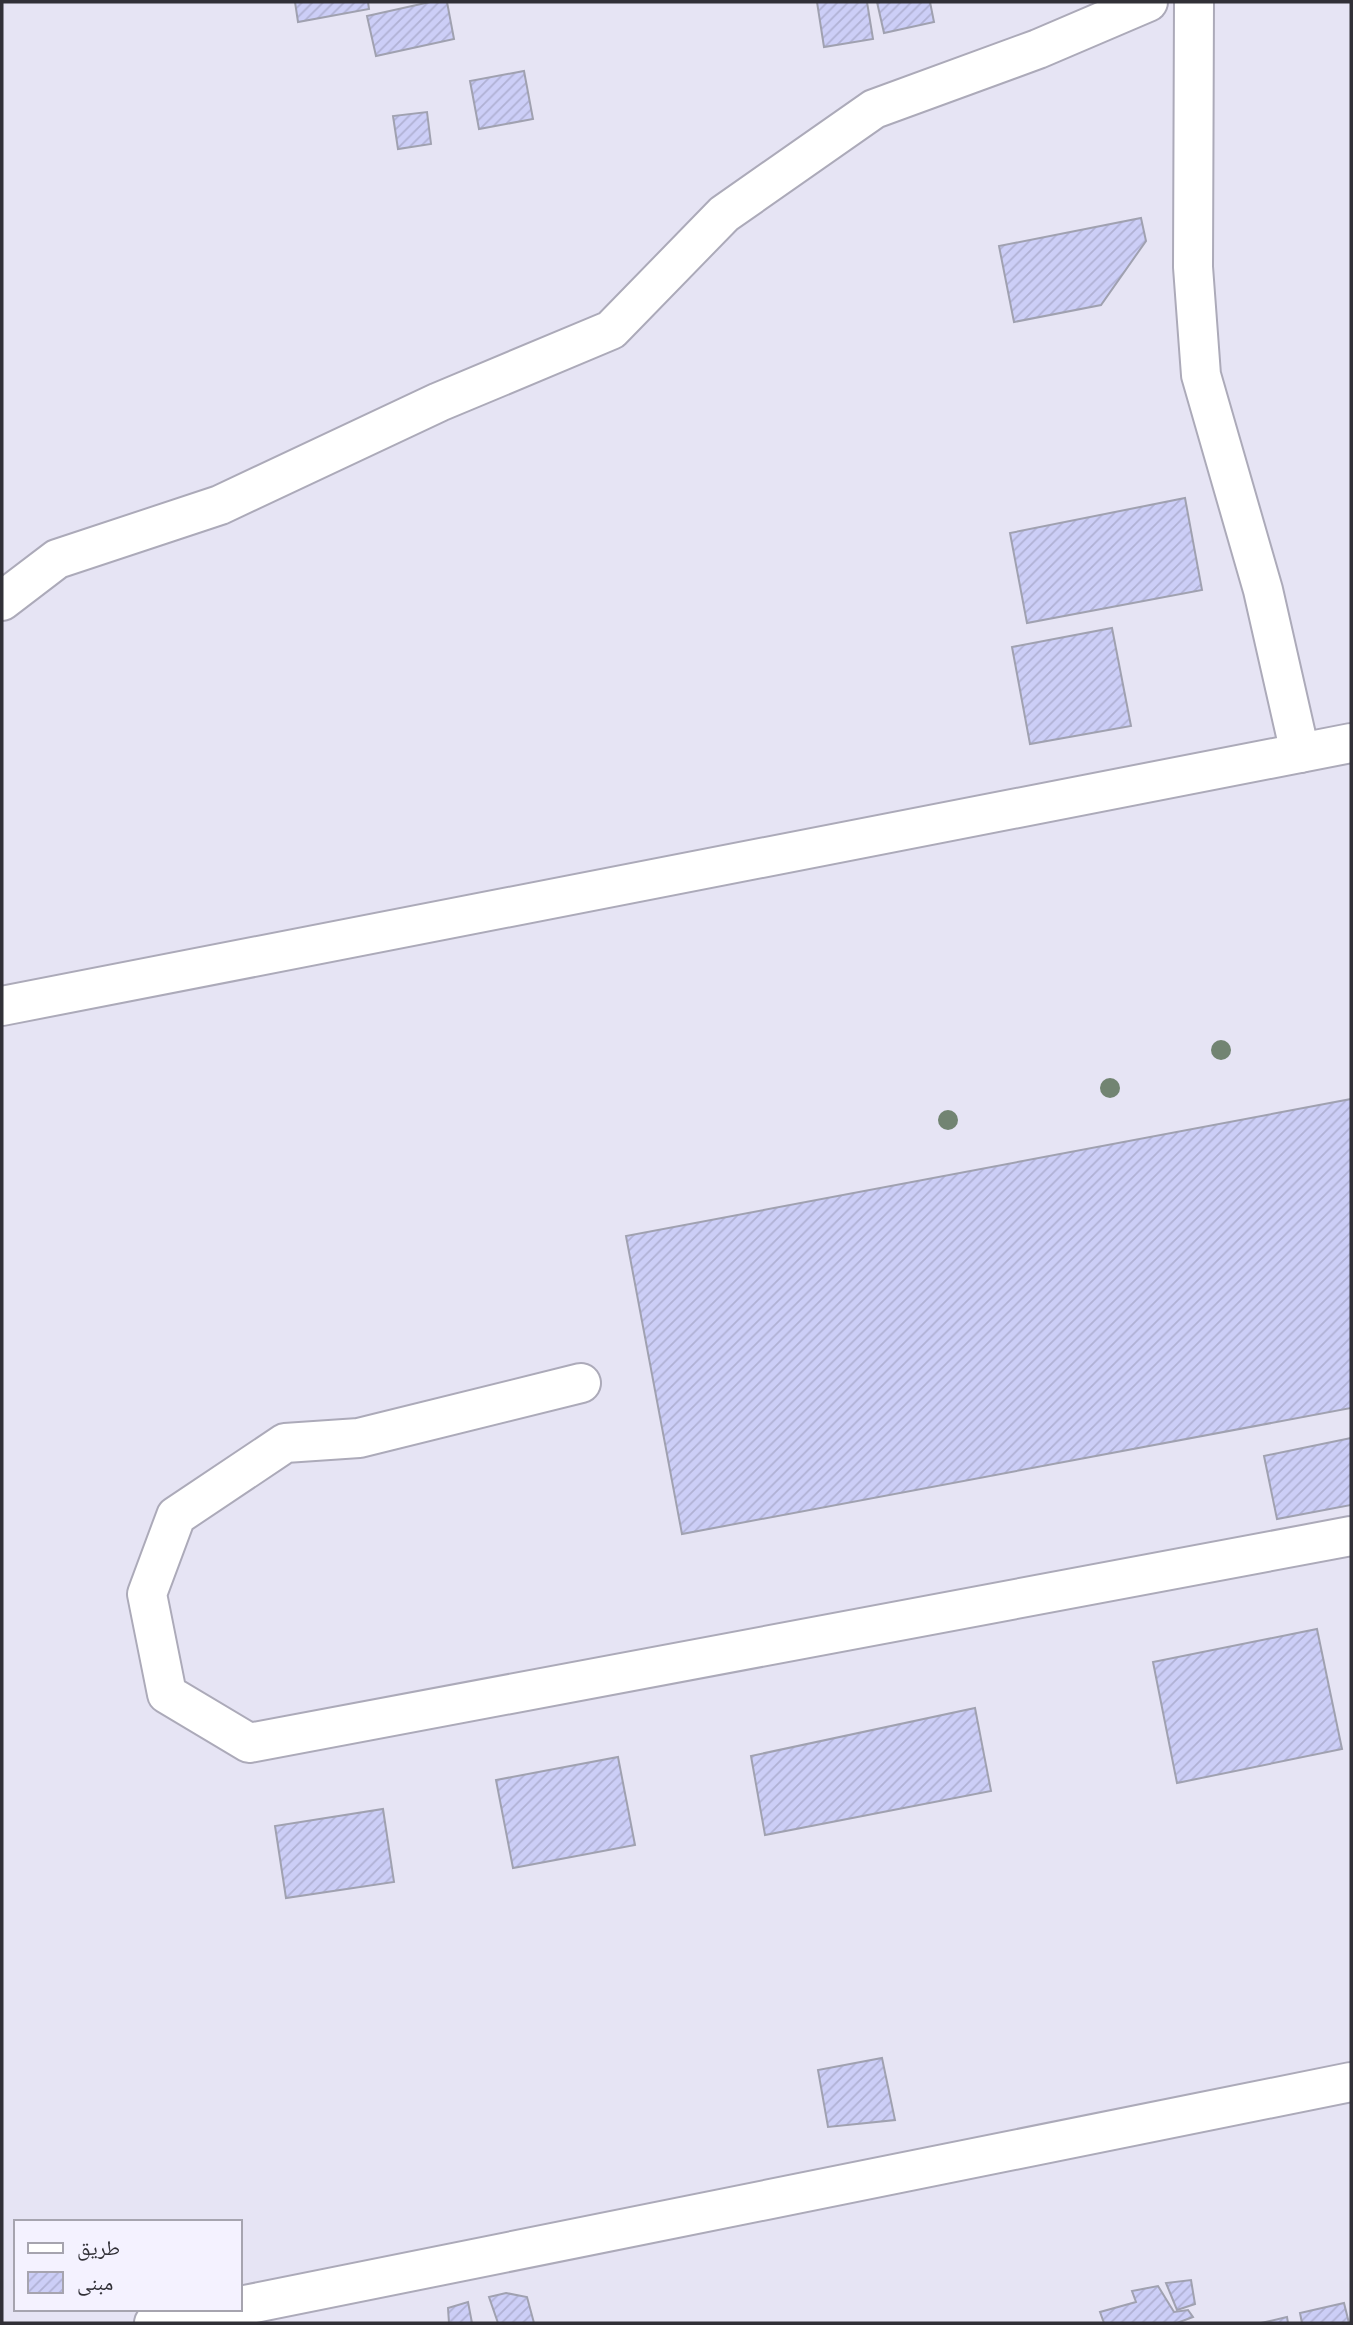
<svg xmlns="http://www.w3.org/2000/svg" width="1353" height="2325" viewBox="0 0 1353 2325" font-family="'Source Serif 4','Noto Naskh Arabic',serif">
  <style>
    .building { fill: url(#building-hatch); stroke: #a0a1b0; stroke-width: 2 }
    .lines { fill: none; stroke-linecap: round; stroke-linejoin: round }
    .minor-casing { stroke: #acaab9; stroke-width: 42 }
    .minor { stroke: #fff; stroke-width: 38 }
    .tree { fill: #728472 }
  </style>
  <defs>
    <pattern id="building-hatch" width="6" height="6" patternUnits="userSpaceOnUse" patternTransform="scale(1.75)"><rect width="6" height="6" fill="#cccef7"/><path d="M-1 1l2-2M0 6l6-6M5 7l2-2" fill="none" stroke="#b0b1d4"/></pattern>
  </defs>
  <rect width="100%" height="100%" fill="#e6e4f4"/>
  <g class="building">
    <path d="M295 2H368L369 9 298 22Z"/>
    <path d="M430 2H447L454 39 376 56 367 16Z"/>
    <path d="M817 2H867L873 39 824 47Z"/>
    <path d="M877 2H930L934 22 884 33Z"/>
    <path d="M524 71 533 119 479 129 470 81Z"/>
    <path d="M427 112 431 144 398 149 393 116Z"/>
    <path d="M1141 218 1146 241 1101 305 1014 322 999 246Z"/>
    <path d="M1185 498 1202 590 1027 623 1010 533Z"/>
    <path d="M1112 628 1131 726 1030 744 1012 647Z"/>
    <path d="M1351 1099V1408L682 1534 626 1236Z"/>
    <path d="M1351 1438V1505L1277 1519 1264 1456Z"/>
    <path d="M1317 1629 1342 1749 1177 1783 1153 1662Z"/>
    <path d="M975 1708 991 1791 765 1835 751 1756Z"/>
    <path d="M618 1757 635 1845 513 1868 496 1780Z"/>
    <path d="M383 1809 394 1882 286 1898 275 1826Z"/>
    <path d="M882 2058 895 2120 828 2127 818 2070Z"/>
    <path d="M1191 2280 1195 2304 1177 2310 1166 2283Z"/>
    <path d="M1158 2286 1174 2312 1188 2310 1193 2317 1177 2323H1104L1100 2312 1136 2302 1132 2291Z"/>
    <path d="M506 2293 527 2297 534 2323H498L489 2297Z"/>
    <path d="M468 2302 472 2323H449L448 2308Z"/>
    <path d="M1344 2303 1349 2323H1302L1300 2313Z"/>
    <path d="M1287 2317 1288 2323H1261Z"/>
  </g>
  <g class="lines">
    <defs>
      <g id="minor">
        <path d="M1194 2 1193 267 1201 375 1263 590 1300 753"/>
        <path d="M2 601 57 559 220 505 439 402 611 330 724 214 874 109 1038 49 1148 2"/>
        <path d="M2 1006 1351 743"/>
        <path d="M581 1383 359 1438 285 1443 176 1516 147 1594 167 1694 249 1743 1351 1536"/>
        <path d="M240 2306 1351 2082"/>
        <path d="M154 2323 224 2309"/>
      </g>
    </defs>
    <use href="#minor" class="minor-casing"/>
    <use href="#minor" class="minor"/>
  </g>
  <g class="tree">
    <circle cx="1221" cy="1050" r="10"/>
    <circle cx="1110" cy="1088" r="10"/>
    <circle cx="948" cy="1120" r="10"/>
  </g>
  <rect width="1353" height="2325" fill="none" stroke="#313037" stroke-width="7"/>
  <rect x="14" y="2220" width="228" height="91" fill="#f4f2ff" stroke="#a6a4af" stroke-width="2"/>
  <rect x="28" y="2243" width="35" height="10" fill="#ffffff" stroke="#a6a4af" stroke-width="2"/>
  <text x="77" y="2255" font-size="21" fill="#313037">طريق</text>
  <rect x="28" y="2272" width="35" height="21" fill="url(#building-hatch)" stroke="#a6a4af" stroke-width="2"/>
  <text x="77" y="2290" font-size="21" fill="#313037">مبنى</text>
</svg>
